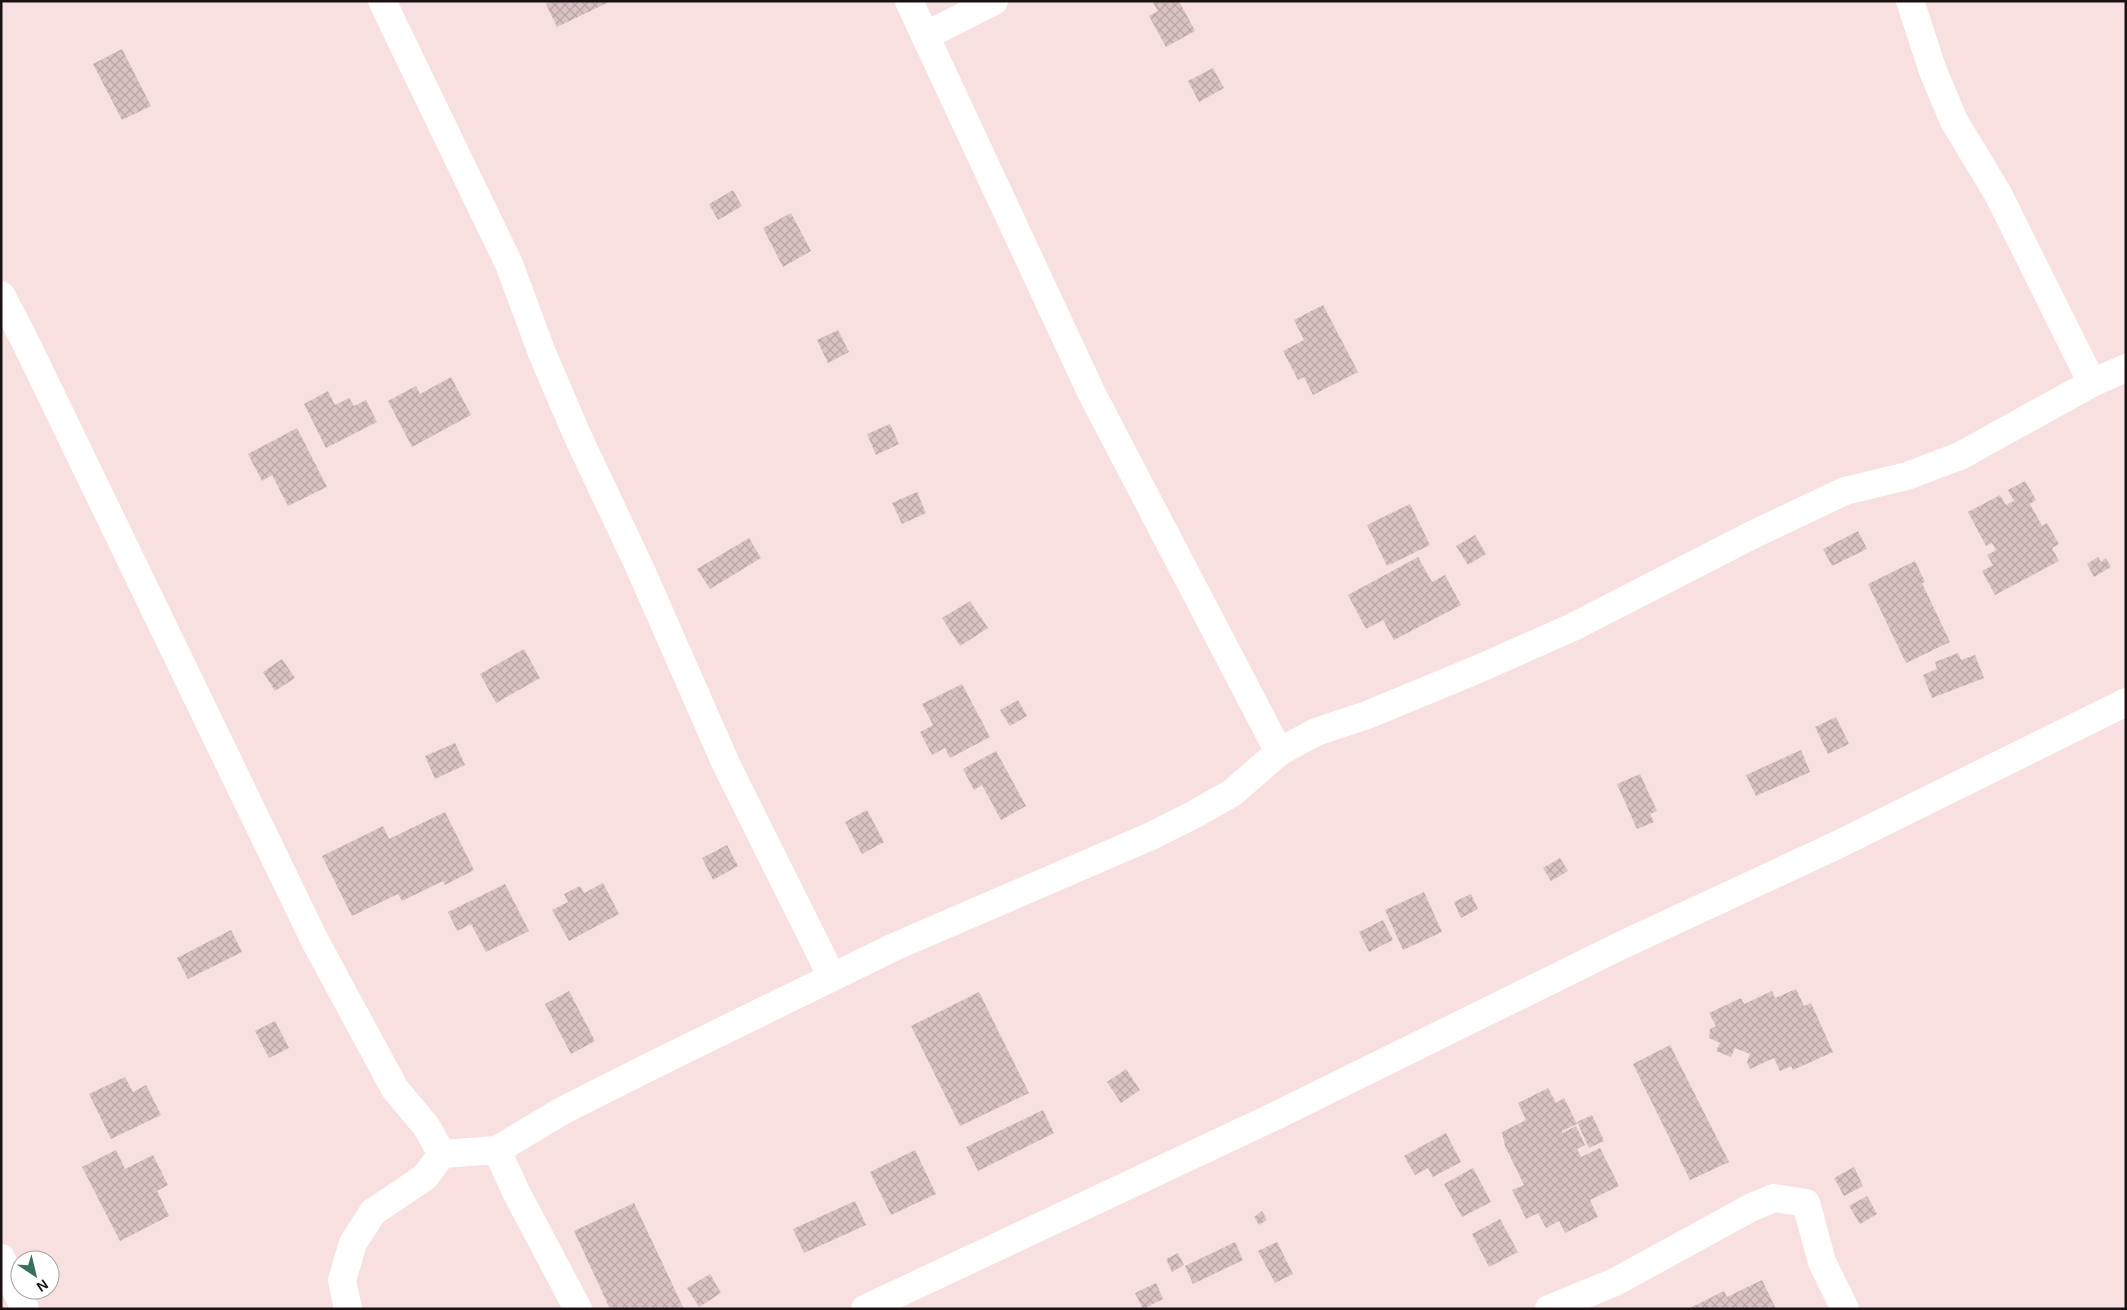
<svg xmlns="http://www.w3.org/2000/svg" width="2127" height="1310" font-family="Arial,sans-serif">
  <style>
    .building { fill: url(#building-cross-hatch) }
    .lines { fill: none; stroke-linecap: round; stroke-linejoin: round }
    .minor { stroke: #fff; stroke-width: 28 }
  </style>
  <defs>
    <pattern id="building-cross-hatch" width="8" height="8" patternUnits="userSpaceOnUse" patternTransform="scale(1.25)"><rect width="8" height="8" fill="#dac1c2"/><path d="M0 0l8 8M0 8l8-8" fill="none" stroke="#baa5a6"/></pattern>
  </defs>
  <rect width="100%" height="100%" fill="#f9e0e0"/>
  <path class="building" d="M551,1H606L607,3L557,27L546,4Z
    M1152,1H1179L1195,31L1166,47L1149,16L1158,11Z
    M122,49L151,106L122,120L93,64Z
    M1213,68L1224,88L1199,102L1188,81Z
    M733,190L742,206L718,220L709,204Z
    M791,213L811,251L783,267L763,228Z
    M1323,305L1358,372L1313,395L1304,377L1298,380L1283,351L1304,340L1294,320Z
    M838,330L849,352L828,363L817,340Z
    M451,377L471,415L412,447L388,401L416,386L420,394Z
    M328,391L335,405L349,398L354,406L366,400L377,422L326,448L304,404Z
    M890,424L899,444L876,455L867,434Z
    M297,428L327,487L288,506L272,475L262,481L248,454Z
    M2025,481L2036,500L2030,504L2042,526L2047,523L2059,544L2052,548L2059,561L1995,595L1982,571L1993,565L1987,555L1996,550L1992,543L1986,546L1968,512L2000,495L2006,505L2014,501L2008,490Z
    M917,492L926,513L902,524L892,503Z
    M1410,504L1430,545L1387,566L1367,525Z
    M1858,531L1867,549L1832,566L1823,549Z
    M1475,535L1486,554L1468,565L1456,546Z
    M749,538L761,558L710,589L697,569Z
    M1418,557L1432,582L1445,575L1461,605L1394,640L1383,620L1366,629L1348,595Z
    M2098,557L2101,562L2106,558L2111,567L2094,577L2087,564Z
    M1915,561L1925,582L1922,583L1950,642L1906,663L1868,584Z
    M970,601L988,628L960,646L942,618Z
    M524,649L540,678L496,703L480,674Z
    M1958,653L1961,660L1975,655L1984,678L1932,698L1923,675L1937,669L1935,662Z
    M282,659L295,678L275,691L263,672Z
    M962,684L990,737L950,758L945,748L932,755L920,732L933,725L922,704Z
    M1018,700L1027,716L1010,726L1000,710Z
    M1836,717L1849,744L1828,754L1815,727Z
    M455,743L465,765L435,779L425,756Z
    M1801,750L1810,772L1756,796L1746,775Z
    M996,751L1026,806L1001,820L982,785L974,790L963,769Z
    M1640,774L1657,811L1650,814L1654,822L1637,829L1617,784Z
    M867,810L884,842L862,854L845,822Z
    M445,812L474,870L445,885L443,881L402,901L398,894L352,916L322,856L383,826L389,839Z
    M727,845L738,866L713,880L702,858Z
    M1560,858L1568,871L1551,881L1543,868Z
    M603,883L619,914L569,941L552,910L568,902L564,894L580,886L584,893Z
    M505,884L529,931L486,952L471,924L457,931L448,912Z
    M1424,892L1442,932L1403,950L1385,910Z
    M1471,894L1478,909L1461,918L1454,902Z
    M1383,920L1393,940L1369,952L1359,932Z
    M231,930L242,952L188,979L177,958Z
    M1796,989L1804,1006L1811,1003L1833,1052L1793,1070L1791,1066L1780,1071L1774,1058L1750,1069L1747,1062L1750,1054L1735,1048L1731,1057L1716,1051L1720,1043L1709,1038L1710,1029L1716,1026L1709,1013L1741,998L1744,1004L1772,991L1775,998Z
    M569,991L595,1041L571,1054L545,1004Z
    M979,992L1029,1093L960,1126L911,1026Z
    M275,1021L289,1048L269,1058L255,1031Z
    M1670,1045L1729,1162L1690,1180L1633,1064Z
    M1126,1069L1140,1090L1121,1103L1107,1082Z
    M125,1077L133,1092L146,1085L161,1115L111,1139L89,1094Z
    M1548,1088L1556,1103L1564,1098L1577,1124L1562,1131V1133L1576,1126L1585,1145L1577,1149L1581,1157L1600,1148L1619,1186L1590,1200L1598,1217L1565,1233L1559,1221L1546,1228L1538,1213L1526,1219L1512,1190L1524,1185L1505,1146L1502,1132L1526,1120L1518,1103Z
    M1043,1110L1054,1133L978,1171L966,1147Z
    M1592,1115L1604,1141L1589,1148L1577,1122Z
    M1446,1133L1461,1162L1433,1177L1428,1168L1415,1175L1404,1156Z
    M116,1150L125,1169L153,1155L168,1185L157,1191L169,1216L120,1241L82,1167Z
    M915,1150L936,1194L891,1215L870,1172Z
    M1854,1167L1863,1186L1844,1196L1834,1178Z
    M1473,1168L1491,1202L1462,1217L1444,1184Z
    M1867,1196L1877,1214L1860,1224L1849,1206Z
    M855,1201L866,1225L804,1253L793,1229Z
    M634,1203L684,1309H610L574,1231Z
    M1262,1211L1267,1220L1259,1225L1254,1217Z
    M1500,1219L1518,1252L1489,1267L1472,1234Z
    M1235,1242L1243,1260L1193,1284L1185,1266Z
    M1277,1242L1293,1274L1275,1283L1258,1251Z
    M1178,1253L1184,1265L1172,1272L1166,1259Z
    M710,1274L721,1293L699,1307L687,1288Z
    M1762,1280L1776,1309H1688L1724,1291L1727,1297Z
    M1156,1283L1163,1299L1143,1309L1135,1293Z"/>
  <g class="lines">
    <path class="minor" d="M382,1L509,264L542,353L578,437L639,566L726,764L832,977
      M909,1L1092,394L1279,752
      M1910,1L1933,71L1954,121L1998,194L2092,383
      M925,36L994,1
      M1,295L24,339L315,941L395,1089L426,1126L442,1154L497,1150
      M1,1258L25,1309
      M348,1309L342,1280L353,1243L373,1212L425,1177L442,1154
      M578,1309L516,1192L497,1150L562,1111L647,1068L894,947L1149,837L1193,815L1232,793L1279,752L1316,732L1367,715L1476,670L1573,627L1752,535L1845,491L1907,476L1960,456L2092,383L2126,368
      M865,1309L1269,1119L1622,945L1833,847L2126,702
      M1549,1309L1615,1282L1752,1207L1774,1198L1806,1203L1822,1262L1845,1309"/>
  </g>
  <rect width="2127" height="1310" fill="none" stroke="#1a1212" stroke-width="5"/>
  <g transform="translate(35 1275) rotate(145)"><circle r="24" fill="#ffffff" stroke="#a3a0a0"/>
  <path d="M0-4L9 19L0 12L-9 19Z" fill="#34725e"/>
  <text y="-8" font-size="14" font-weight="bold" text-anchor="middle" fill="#1a1212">N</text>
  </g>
</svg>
